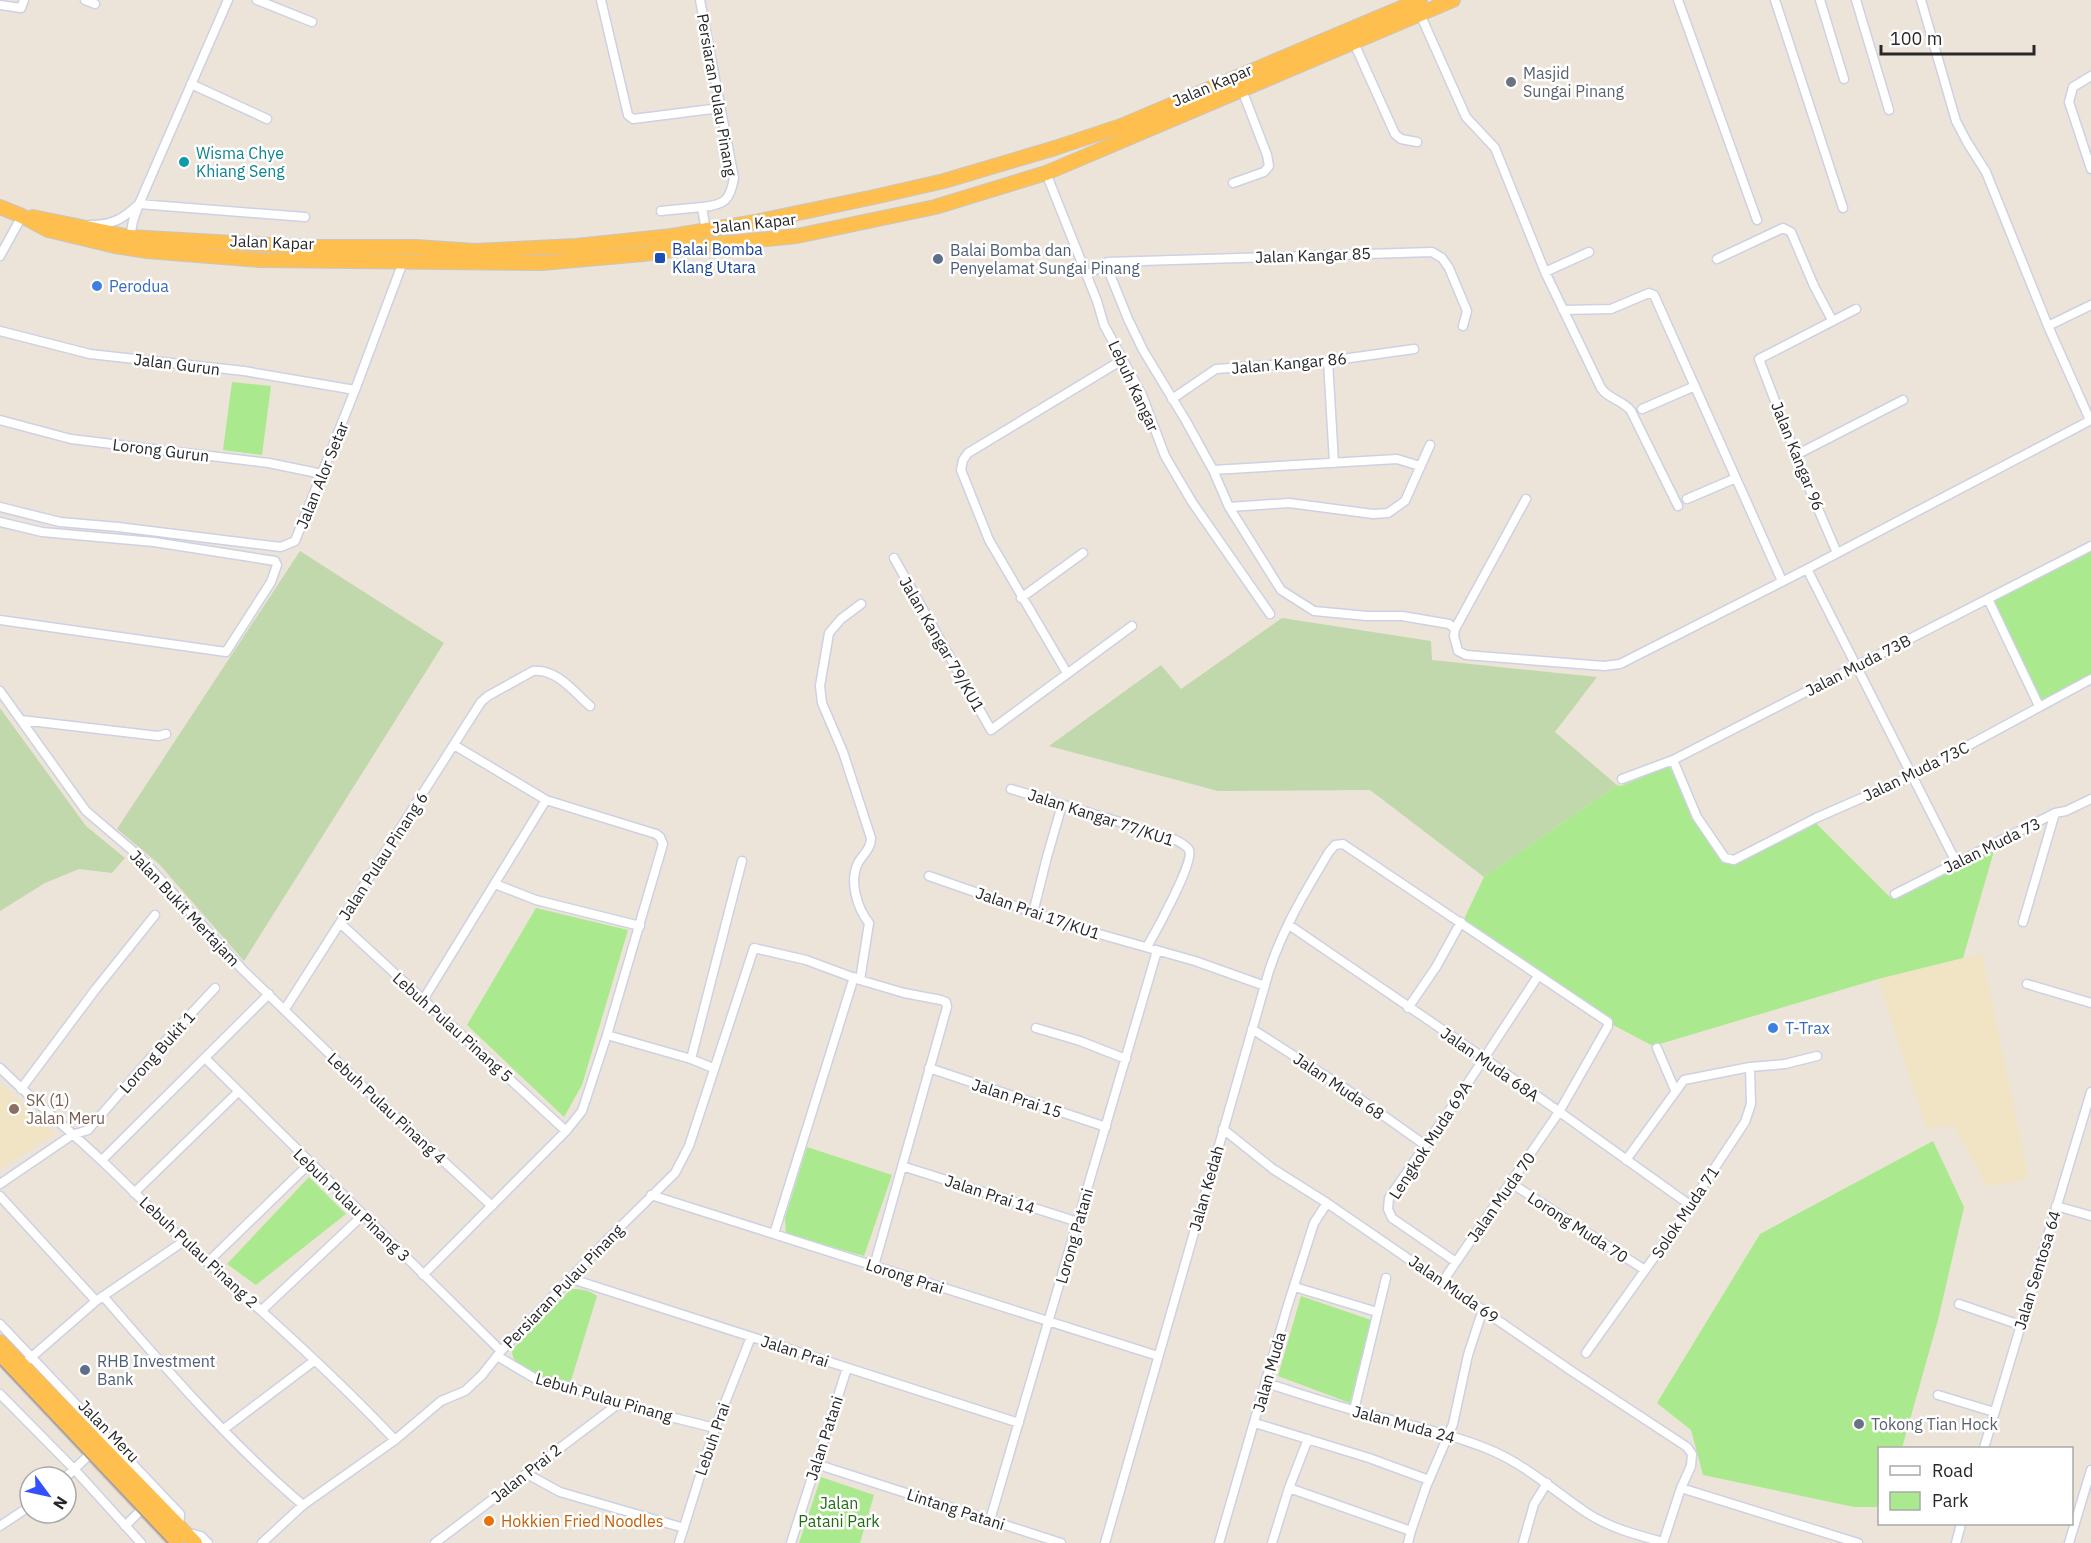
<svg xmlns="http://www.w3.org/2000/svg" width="2091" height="1543" font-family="'IBM Plex Sans',sans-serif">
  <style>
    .education { fill: #f0e4c5 }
    .green { fill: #aae98e }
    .cemetery { fill: #c1d8ad }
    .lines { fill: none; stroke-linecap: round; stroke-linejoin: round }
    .minor-casing { stroke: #cdd1e3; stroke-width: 11 }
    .trunk-casing { stroke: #c7c7c7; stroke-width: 16 }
    .minor { stroke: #fff; stroke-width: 8 }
    .trunk { stroke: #febf4e; stroke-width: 14 }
    .tram { stroke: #9b9db5; stroke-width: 1.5 }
    .worship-dot { fill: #6b7280; stroke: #fff; stroke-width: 2 }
    .culture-dot { fill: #0f9aa8; stroke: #fff; stroke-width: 2 }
    .transit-dot { fill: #1a4fb4; stroke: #fff; stroke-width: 2 }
    .service-dot { fill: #5c6f8a; stroke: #fff; stroke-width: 2 }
    .shop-dot { fill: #3f7fe0; stroke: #fff; stroke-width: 2 }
    .education-dot { fill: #8d6e63; stroke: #fff; stroke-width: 2 }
    .food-dot { fill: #e8710a; stroke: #fff; stroke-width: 2 }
    .labels { text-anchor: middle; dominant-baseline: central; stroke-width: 5; stroke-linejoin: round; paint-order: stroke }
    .worship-label { font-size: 16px; fill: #5b616d; stroke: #fff; text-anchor: start }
    .street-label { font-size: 16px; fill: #282828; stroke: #fff }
    .culture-label { font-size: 16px; fill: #0d838f; stroke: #fff; text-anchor: start }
    .transit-label { font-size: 16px; fill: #164399; stroke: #fff; text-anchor: start }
    .service-label { font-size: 16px; fill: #4e5e75; stroke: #fff; text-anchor: start }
    .shop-label { font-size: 16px; fill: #366cbe; stroke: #fff; text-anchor: start }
    .education-label { font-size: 16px; fill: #785e54; stroke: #fff; text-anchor: start }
    .park-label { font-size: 16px; fill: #216b12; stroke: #fff }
    .food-label { font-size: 16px; fill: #c56008; stroke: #fff; text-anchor: start }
  </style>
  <rect width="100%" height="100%" fill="#ece4d8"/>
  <path class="education" d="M1982,954L2029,1179L1988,1187L1953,1125L1926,1129L1878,979Z
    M0,1083L55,1134L0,1169Z"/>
  <path class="green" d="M232,382L271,386L262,455L223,450Z
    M2091,546V678L2039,706L1988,599Z
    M1669,766L1723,859L1735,860L1816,823L1891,898L1996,844L1963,958L1878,979L1653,1046L1615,1026L1462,923L1484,877L1617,785L1621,786Z
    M536,908L628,930L582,1085L564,1117L467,1025Z
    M1933,1141L1964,1207L1938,1320L1902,1448H1880L1879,1507H1854L1703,1475L1691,1430L1657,1403L1760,1234Z
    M807,1147L892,1175L864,1256L786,1234L785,1218Z
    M309,1177L346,1214L256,1285L227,1264Z
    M571,1289C582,1289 589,1290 597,1296L570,1384C554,1380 510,1371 512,1350Z
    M1301,1296L1371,1320L1350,1403L1278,1376Z
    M821,1477L874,1495L860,1543H799Z"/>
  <path class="cemetery" d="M300,551L444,643L244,961L159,864L117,829Z
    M1282,618L1431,641L1432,660L1597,677L1555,732L1617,785L1484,877L1370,790L1218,791L1049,746L1161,665L1181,689Z
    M0,708L86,826L125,858L112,873L79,869L45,883L0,911Z"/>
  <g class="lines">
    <defs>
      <path id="minor" d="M85,0L95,4
        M228,0L139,204L305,217
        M257,0L312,22
        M601,0L628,115L633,119L720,108
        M700,0L734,178C730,200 725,205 702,207
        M1678,0L1757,220
        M1775,0L1843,208
        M1820,0L1844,79
        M1856,0L1889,110
        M1921,0L1956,121L1967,142L1986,172L2048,326L2090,420
        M0,5L21,8L24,0
        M1420,14L1466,117L1495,148L1545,272L1601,388C1608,399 1623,400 1631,411L1678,506
        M1354,43L1395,134L1401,139L1417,142
        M2091,76L2073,87L2069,102L2091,169
        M191,84L267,119
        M1046,173L1097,301L1104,325L1142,395L1165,456L1192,502L1270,614
        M1233,183L1264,172L1269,166L1267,155L1242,90
        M661,211L702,207L706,231
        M90,225C113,225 123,219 139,204L133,221L130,237
        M0,256L22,216
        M1717,259L1783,228L1791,232L1814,286L1832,320
        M1108,262L1109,272L1128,319L1143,350L1186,421L1213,470L1229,507L1281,590L1314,611L1367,616H1402L1449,624L1455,629L1454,636L1458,651L1466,655L1604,666L1620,664L1807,569L2091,420
        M1108,262L1432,252L1442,258L1449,268L1467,311L1463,326
        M1545,272L1589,252
        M1087,275L1108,262
        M1563,310L1611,309L1649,293L1654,295L1782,581
        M2048,326L2091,305
        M0,331L90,354L244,371L355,390
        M1328,361L1334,463
        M1172,399L1216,369L1328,361L1414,349
        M1642,409L1695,386
        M0,420L71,439L269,463L322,474
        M1796,455L1903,400
        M1213,470L1397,459L1420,466
        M1687,499L1736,478
        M0,507L60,522L118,527L281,547L295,541L355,390L403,262
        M1229,507L1289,503L1373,514L1388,513L1405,501L1430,445
        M0,522L42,532L154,542L275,561L277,565L271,582L226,652L0,620
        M1837,553L1801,469L1759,359L1856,309
        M894,558L991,730L1132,626
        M1807,569L1956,862
        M1021,598L1083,553
        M1988,599L2039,706
        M1455,629L1526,499
        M1067,673L989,540L961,470L963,460L968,453L1122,360
        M0,691L86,811L140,857L243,970L375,1098L492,1206
        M21,720L158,736L166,734
        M1673,760L1697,817L1725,858L1734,860L1816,818L1912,776L2091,679
        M1622,779L1673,760L2091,546
        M1011,789L1169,837C1175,840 1185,843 1189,850C1195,861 1155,933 1147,947
        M929,876L1078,928L1195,961L1265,986
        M495,884L536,900L640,926
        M1895,894L2055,813L2066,811L2091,799
        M1033,913L1047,857L1062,805
        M2023,922L2055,813
        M340,923L566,1131
        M1289,925L1484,1058L1690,1205
        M860,980L869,923C857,908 849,881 858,863C863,854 871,849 871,838L843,752L822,703L820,686L829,633L841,619L861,604
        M2027,984L2091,1003
        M423,1000L546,800
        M1408,1008L1436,967L1461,922
        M285,1009L481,702L488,696L533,671C556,668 574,692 590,706
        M1036,1028L1080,1041L1126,1059
        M1252,1029L1346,1089L1425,1145
        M607,1035L691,1059L713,1068
        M1657,1048L1675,1090
        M205,1058L501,1351
        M691,1059L742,861
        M0,1068C33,1100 68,1129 101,1160C130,1187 157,1216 186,1243C257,1307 329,1370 395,1440
        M929,1068L1106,1127
        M21,1089L95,990L155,915
        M1223,1129L1273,1169L1327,1203L1573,1372L1687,1447L1692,1454L1691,1466L1681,1488L1663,1543
        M102,1160L269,994
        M1626,1160L1684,1080L1750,1067L1785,1064L1817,1056
        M902,1166L1078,1222
        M1511,1183L1645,1270
        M0,1184L72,1135L88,1130L160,1047L215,988
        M134,1193L238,1092
        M651,1195L1158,1356
        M0,1196L96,1301
        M2056,1206L2091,1216
        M774,1234L854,977
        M208,1262L310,1163
        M1456,1262L1392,1218L1388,1209L1389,1198L1458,1098L1538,976
        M423,1275L566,1131L582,1111L607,1035L663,844L660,837L656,834L546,800L454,745
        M572,1279L1019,1423
        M1295,1287L1377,1312
        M103,1296C166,1369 230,1443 303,1505
        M1959,1304L2020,1325
        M262,1310L363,1215
        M0,1324L180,1514L179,1527
        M1586,1353L1675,1228L1745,1122L1751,1104L1750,1067
        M497,1356L541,1382L567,1386L618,1404L715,1428
        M27,1361L96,1301L184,1241
        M1266,1383C1295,1392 1324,1402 1353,1410C1399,1423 1443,1431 1488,1449C1525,1464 1554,1491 1587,1513C1610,1528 1637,1535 1663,1542
        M0,1394L75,1470L141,1543
        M1938,1395L1994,1412
        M1354,1410L1386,1278
        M1255,1423L1369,1458L1429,1480
        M224,1429L314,1361
        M1984,1448L2091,1092
        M816,1464L1061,1543
        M527,1474L560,1492L684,1528
        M66,1477L91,1453
        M1289,1488L1411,1531L1408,1543
        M1681,1488L1858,1543
        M990,1520L1157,951
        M0,1526L30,1506
        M125,1526L143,1508
        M1411,1531L1426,1487L1453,1424L1468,1355L1483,1309
        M186,1532L201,1536L208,1543
        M262,1543L303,1505L395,1440L441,1401L465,1391L482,1375L501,1351L607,1240L675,1173L689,1146L754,948L806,960L860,980L904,993L941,1000L946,1002L947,1007L874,1266
        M435,1543L618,1404
        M679,1543L715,1428L751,1337
        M791,1543L847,1368
        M1105,1543L1269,971C1283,928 1306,890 1329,852L1335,845L1343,844L1608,1022V1026L1559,1112L1443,1281
        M1219,1543L1287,1308L1314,1223L1327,1203
        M1272,1543L1289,1488L1308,1439
        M1523,1543L1534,1504L1547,1483
        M1956,1543L1961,1524
        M2069,1543L2091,1470"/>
      <path id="trunk" d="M0,207L22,216L48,230L115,246L147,251L259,260L542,263L643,254L707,245L797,236L935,207L1046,173L1453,0
        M33,217L130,237L306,247H416L475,251L576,246L672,236L755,222L874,197L944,181L1055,148L1121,126L1420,0
        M0,1342L195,1543
        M0,1356L176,1543"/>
    </defs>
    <use href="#minor" class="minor-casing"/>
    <use href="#trunk" class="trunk-casing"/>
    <use href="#minor" class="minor"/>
    <use href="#trunk" class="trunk"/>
    <path class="tram" d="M0,1365L168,1543"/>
  </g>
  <g class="worship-dot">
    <circle cx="1511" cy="82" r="6"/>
    <circle cx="1859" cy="1424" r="6"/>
  </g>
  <circle class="culture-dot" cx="184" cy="162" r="6"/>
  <rect class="transit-dot" x="654" y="252" width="12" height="12" rx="3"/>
  <g class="service-dot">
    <circle cx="938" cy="259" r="6"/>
    <circle cx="85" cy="1370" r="6"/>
  </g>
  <g class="shop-dot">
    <circle cx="97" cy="286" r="6"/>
    <circle cx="1773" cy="1028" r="6"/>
  </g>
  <circle class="education-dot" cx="14" cy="1109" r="6"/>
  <circle class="food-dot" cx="489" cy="1521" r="6"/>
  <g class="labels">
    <g class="worship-label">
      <text x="1523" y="73">Masjid<tspan x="1523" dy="18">Sungai Pinang</tspan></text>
      <text x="1871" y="1424">Tokong Tian Hock</text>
    </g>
    <g class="street-label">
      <text transform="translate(1212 85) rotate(-23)">Jalan Kapar</text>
      <text transform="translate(717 95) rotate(80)">Persiaran Pulau Pinang</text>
      <text transform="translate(754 223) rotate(-6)">Jalan Kapar</text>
      <text transform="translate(272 242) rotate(2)">Jalan Kapar</text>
      <text transform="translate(1313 255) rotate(-2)">Jalan Kangar 85</text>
      <text transform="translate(1289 363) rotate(-5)">Jalan Kangar 86</text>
      <text transform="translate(177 364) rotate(7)">Jalan Gurun</text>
      <text transform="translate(1134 386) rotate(65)">Lebuh Kangar</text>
      <text transform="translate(161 450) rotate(7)">Lorong Gurun</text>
      <text transform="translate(1798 456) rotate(68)">Jalan Kangar 96</text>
      <text transform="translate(322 475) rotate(-68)">Jalan Alor Setar</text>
      <text transform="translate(942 644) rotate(60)">Jalan Kangar 79/KU1</text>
      <text transform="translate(1858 665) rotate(-27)">Jalan Muda 73B</text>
      <text transform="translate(1916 771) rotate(-26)">Jalan Muda 73C</text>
      <text transform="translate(1101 817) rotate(18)">Jalan Kangar 77/KU1</text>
      <text transform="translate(1992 845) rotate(-26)">Jalan Muda 73</text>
      <text transform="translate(383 856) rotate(-57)">Jalan Pulau Pinang 6</text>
      <text transform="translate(185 908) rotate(47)">Jalan Bukit Mertajam</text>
      <text transform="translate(1038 913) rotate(19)">Jalan Prai 17/KU1</text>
      <text transform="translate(453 1027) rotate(42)">Lebuh Pulau Pinang 5</text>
      <text transform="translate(157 1052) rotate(-48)">Lorong Bukit 1</text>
      <text transform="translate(1490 1064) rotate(35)">Jalan Muda 68A</text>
      <text transform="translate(1339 1086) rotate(34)">Jalan Muda 68</text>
      <text transform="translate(1017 1098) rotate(18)">Jalan Prai 15</text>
      <text transform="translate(387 1108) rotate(43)">Lebuh Pulau Pinang 4</text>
      <text transform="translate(1430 1140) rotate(-57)">Lengkok Muda 69A</text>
      <text transform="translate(1206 1188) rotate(-74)">Jalan Kedah</text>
      <text transform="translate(990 1194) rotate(18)">Jalan Prai 14</text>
      <text transform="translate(1501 1197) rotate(-55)">Jalan Muda 70</text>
      <text transform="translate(352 1205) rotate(44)">Lebuh Pulau Pinang 3</text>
      <text transform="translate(1685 1212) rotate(-56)">Solok Muda 71</text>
      <text transform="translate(1578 1227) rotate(33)">Lorong Muda 70</text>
      <text transform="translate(1074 1236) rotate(-74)">Lorong Patani</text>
      <text transform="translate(199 1252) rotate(43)">Lebuh Pulau Pinang 2</text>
      <text transform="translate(2037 1270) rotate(-73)">Jalan Sentosa 64</text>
      <text transform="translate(905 1276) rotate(18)">Lorong Prai</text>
      <text transform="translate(563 1286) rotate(-46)">Persiaran Pulau Pinang</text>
      <text transform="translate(1454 1289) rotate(35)">Jalan Muda 69</text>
      <text transform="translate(795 1351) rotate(18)">Jalan Prai</text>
      <text transform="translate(1269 1372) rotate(-74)">Jalan Muda</text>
      <text transform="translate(604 1397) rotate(16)">Lebuh Pulau Pinang</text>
      <text transform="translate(1404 1424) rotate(15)">Jalan Muda 24</text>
      <text transform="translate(109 1431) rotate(46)">Jalan Meru</text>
      <text transform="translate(824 1438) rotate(-72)">Jalan Patani</text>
      <text transform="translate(712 1439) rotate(-71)">Lebuh Prai</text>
      <text transform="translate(526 1473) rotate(-38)">Jalan Prai 2</text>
      <text transform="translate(956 1509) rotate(18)">Lintang Patani</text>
    </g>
    <g class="culture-label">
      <text x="196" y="153">Wisma Chye<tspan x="196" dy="18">Khiang Seng</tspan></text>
    </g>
    <g class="transit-label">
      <text x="672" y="249">Balai Bomba<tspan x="672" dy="18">Klang Utara</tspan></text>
    </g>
    <g class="service-label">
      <text x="950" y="250">Balai Bomba dan<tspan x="950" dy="18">Penyelamat Sungai Pinang</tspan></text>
      <text x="97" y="1361">RHB Investment<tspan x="97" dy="18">Bank</tspan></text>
    </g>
    <g class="shop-label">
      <text x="109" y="286">Perodua</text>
      <text x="1785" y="1028">T-Trax</text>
    </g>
    <g class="education-label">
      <text x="26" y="1100">SK (1)<tspan x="26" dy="18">Jalan Meru</tspan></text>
    </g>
    <g class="park-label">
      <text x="839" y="1503">Jalan<tspan x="839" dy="18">Patani Park</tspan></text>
    </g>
    <g class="food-label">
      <text x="501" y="1521">Hokkien Fried Noodles</text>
    </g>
  </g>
  <rect x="1878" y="1447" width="195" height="78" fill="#ffffff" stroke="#a9a9a9" stroke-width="1.5"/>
  <rect x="1890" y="1466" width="30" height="9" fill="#ffffff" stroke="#a9a9a9" stroke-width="1.5"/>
  <text x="1932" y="1477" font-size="18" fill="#282828">Road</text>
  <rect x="1890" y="1492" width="30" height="18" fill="#aae98e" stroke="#a9a9a9" stroke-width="1.5"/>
  <text x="1932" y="1507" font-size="18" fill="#282828">Park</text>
  <g transform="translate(48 1495) rotate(123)"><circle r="28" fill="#ffffff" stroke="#a9a9a9" stroke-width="1.5"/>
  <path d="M0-4.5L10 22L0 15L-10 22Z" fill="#3351ff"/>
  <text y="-9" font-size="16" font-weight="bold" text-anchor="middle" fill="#282828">N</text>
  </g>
  <path d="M1881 45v9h153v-9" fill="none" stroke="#282828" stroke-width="3"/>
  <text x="1890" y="45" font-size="18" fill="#282828" stroke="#ffffff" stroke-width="4.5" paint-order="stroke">100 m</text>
</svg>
